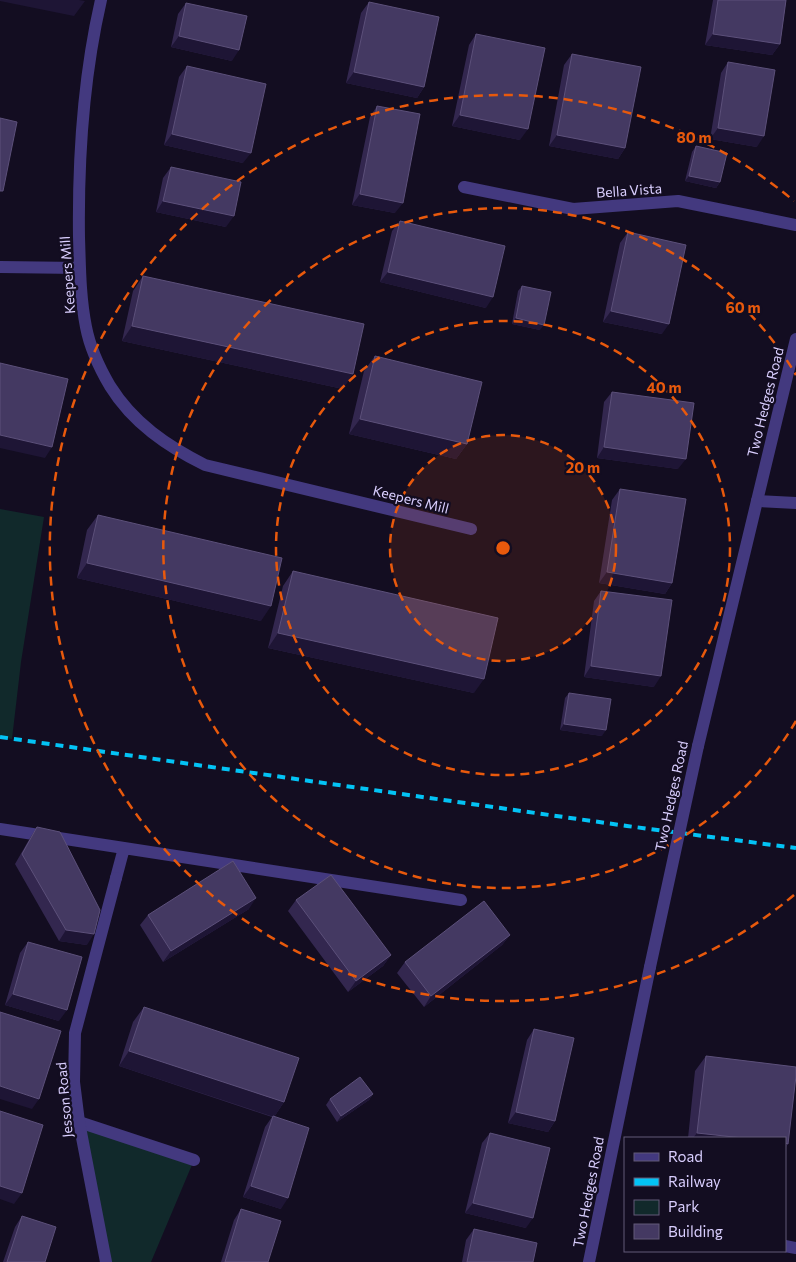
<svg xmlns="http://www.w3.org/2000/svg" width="796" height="1262" font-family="Commissioner,sans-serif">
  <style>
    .green { fill: #11292b }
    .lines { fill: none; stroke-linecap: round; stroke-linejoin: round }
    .service { stroke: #43397f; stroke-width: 12 }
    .minor { stroke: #43397f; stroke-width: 12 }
    .tertiary { stroke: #43397f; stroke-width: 12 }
    .rail { stroke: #03c3f5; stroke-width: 4; stroke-dasharray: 8 6; stroke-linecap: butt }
    .tertiary-bridge { stroke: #43397f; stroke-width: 12 }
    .wall { fill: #33274f }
    .shaded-wall { fill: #1e1535 }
    .building { fill: #443962; stroke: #5c507a }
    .ring { fill: none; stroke: #e8590c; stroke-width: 2.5; stroke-dasharray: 9 6 }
    .labels { text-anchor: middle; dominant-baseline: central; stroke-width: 4.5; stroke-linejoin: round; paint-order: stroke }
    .street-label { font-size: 14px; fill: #d9cefe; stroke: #130d21 }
    .centre { fill: #e8590c; stroke: #130d21; stroke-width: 2.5 }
    .ring-label { font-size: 15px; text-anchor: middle; font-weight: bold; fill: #e8590c; stroke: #130d21; stroke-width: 4.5; stroke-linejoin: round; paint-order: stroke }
  </style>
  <rect width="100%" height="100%" fill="#130d21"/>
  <path class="green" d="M0,509L44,517L21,662L12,739L0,737Z
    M79,1122L194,1160L151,1262H106Z"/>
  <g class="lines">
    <path class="service" d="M757,501L796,503
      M0,829L124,848
      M116,878L124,848L461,900
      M79,1122L194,1160"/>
    <path class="minor" d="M101,0C84,74 78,161 79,237C80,267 80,297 86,327C90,348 100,369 110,386C133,423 167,446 205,465L471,529
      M464,187L573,209L678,201L796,225
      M0,267L80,268
      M785,1246L796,1248
      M106,1262L79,1122L74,1082L75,1033L116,878"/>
    <path class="tertiary" d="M698,746L796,339
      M589,1262L650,967"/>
    <path class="rail" d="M0,737L627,826L796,848"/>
    <path class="tertiary-bridge" d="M650,967L698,746"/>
  </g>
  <path class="wall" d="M713,0H786L780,44L772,55L705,45Z
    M369,2L424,87L417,98L346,83L361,13Z
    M186,3L232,61L171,47L178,14Z
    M476,34L520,140L452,126L469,45Z
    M572,54L625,148L618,159L549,146L564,65Z
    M728,62L757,147L710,139L721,73Z
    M187,66L243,163L164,145L179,77Z
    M377,106L395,213L352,205L370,117Z
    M696,146L720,182L716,188L685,181L692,152Z
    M171,167L226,227L156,212L163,178Z
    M400,221L486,308L380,282L392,231Z
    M628,232L662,334L603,322L620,243Z
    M143,276L343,389L122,341L133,291Z
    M522,286L540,330L512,324L518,291Z
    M375,356L467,444L456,459L349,434L364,371Z
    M612,392L678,469L597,458L604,402Z
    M620,489L672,583L665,594L599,583L612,500Z
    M98,515L261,621L77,578L87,530Z
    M293,571L474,693L268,648L283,586Z
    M601,591L654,687L584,677L594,601Z
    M569,693L602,736L560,730L565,698Z
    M37,827L87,945L59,941L15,864L30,838Z
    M296,900L391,955L383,966L348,992L288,911Z
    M249,909L163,962L140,925L148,915Z
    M510,935L502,945L424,1007L397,973L405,962Z
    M28,942L59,1021L5,1005L20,953Z
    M144,1007L284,1102L274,1117L281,1209L243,1197L265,1127L272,1117L119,1066L133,1022Z
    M534,1029L555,1121L548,1132L508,1123L527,1040Z
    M706,1056L785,1138H688L695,1071Z
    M373,1094L369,1100L337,1122L326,1105L330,1099Z
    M490,1133L526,1228L465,1213L482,1143Z
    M241,1209L268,1262H221L234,1220Z
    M22,1216L45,1262H3L15,1227Z
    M474,1229L533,1262H462L466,1240Z"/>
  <path class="shaded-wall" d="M0,0H79L85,1L74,16L0,1Z
    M713,34L780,44L772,55L705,45Z
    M179,36L239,50L232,61L171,47Z
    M354,72L424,87L417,98L346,83Z
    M460,115L528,129L520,140L452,126Z
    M718,128L764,136L757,147L710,139Z
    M172,134L251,153L243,163L164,145Z
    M557,135L625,148L618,159L549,146Z
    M689,176L720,182L716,188L685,181Z
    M360,194L403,203L395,213L352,205Z
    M163,201L234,216L226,227L156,212Z
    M388,272L493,297L486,308L380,282Z
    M611,311L669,324L662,334L603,322Z
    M516,318L544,325L540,330L512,324Z
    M132,326L353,374L343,389L122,341Z
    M360,419L467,444L456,459L349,434Z
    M0,435L52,447L45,458L0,448Z
    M604,447L686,459L678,469L597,458Z
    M87,563L271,606L261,621L77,578Z
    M607,572L672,583L665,594L599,583Z
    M278,633L484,679L474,693L268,648Z
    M591,666L661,676L654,687L584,677Z
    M564,724L606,730L602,736L560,730Z
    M256,898L249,909L163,962L171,951Z
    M66,930L94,934L87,945L59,941Z
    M510,935L502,945L424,1007L431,996Z
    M391,955L383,966L348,992L356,981Z
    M13,994L67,1010L59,1021L5,1005Z
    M129,1051L284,1102L274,1117L119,1066Z
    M0,1086L39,1099L32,1109L0,1099Z
    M373,1094L369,1100L337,1122L341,1116Z
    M516,1112L555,1121L548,1132L508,1123Z
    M697,1133L743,1138H693Z
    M785,1143L788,1144L785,1149Z
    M0,1186L22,1193L14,1204L0,1199Z
    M251,1186L288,1198L281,1209L243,1197Z
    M473,1203L533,1218L526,1228L465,1213Z"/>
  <path class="building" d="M718,0H786L780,44L713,34Z
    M369,2L439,17L424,87L354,72Z
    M186,3L247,16L239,50L179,36Z
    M476,34L545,48L528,129L460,115Z
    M572,54L641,67L625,148L557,135Z
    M728,62L775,70L764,136L718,128Z
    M187,66L266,84L251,153L172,134Z
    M377,106L420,114L403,203L360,194Z
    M0,118L17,122L3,191H0Z
    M696,146L727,153L720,182L689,176Z
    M171,167L241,182L234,216L163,201Z
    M400,221L505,246L493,297L388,272Z
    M628,232L686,245L669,324L611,311Z
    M143,276L364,324L353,374L132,326Z
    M522,286L551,292L544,325L516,318Z
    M375,356L482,382L467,444L360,419Z
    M0,363L68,379L52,447L0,435Z
    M612,392L694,403L686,459L604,447Z
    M620,489L686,499L672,583L607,572Z
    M98,515L282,558L271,606L87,563Z
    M293,571L498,618L484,679L278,633Z
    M601,591L672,600L661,676L591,666Z
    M569,693L611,699L606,730L564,724Z
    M37,827L60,832L100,910L94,934L66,930L22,854Z
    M233,861L256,898L171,951L148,915Z
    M331,875L391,955L356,981L296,900Z
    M484,901L510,935L431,996L405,962Z
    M28,942L82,957L67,1010L13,994Z
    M144,1007L299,1058L284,1102L129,1051Z
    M0,1012L61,1031L39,1099L0,1086Z
    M534,1029L574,1038L555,1121L516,1112Z
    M706,1056L796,1067V1076L788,1144L785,1143V1138H743L697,1133Z
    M360,1077L373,1094L341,1116L330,1099Z
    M0,1111L43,1125L22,1193L0,1186Z
    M273,1116L309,1128L288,1198L251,1186Z
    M490,1133L550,1148L533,1218L473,1203Z
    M241,1209L281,1221L268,1262H225Z
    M22,1216L56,1227L45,1262H7Z
    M474,1229L537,1243L533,1262H467Z"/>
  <circle cx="503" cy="548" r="113" fill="#e8590c" fill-opacity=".12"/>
  <g class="ring">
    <circle cx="503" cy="548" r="113"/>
    <circle cx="503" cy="548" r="227"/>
    <path d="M796 721A340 340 0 1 1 796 375"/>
    <path d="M794 895A453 453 0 1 1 794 201"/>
  </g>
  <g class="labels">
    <g class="street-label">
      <text transform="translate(629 190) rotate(-4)">Bella Vista</text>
      <text transform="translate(67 275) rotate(-94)">Keepers Mill</text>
      <text transform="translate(765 402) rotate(-76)">Two Hedges Road</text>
      <text transform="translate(411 499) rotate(14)">Keepers Mill</text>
      <text transform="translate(671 796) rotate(-78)">Two Hedges Road</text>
      <text transform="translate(64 1100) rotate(-95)">Jesson Road</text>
      <text transform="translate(588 1192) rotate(-79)">Two Hedges Road</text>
    </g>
  </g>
  <circle cx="503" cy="548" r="8" class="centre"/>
  <g class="ring-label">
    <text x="694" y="143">80 m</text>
    <text x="743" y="313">60 m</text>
    <text x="664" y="393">40 m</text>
    <text x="583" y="473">20 m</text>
  </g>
  <rect x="624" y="1137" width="162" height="115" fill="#130d21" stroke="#625a79"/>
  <rect x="634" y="1153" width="25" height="8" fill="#43397f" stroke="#625a79"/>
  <text x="668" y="1162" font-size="15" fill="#d9cefe">Road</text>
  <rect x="634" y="1178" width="25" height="8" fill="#03c3f5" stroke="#625a79"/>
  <text x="668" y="1187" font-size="15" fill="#d9cefe">Railway</text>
  <rect x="634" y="1200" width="25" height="15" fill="#11292b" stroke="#625a79"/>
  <text x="668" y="1212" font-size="15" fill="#d9cefe">Park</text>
  <rect x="634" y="1224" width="25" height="15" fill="#443962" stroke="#625a79"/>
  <text x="668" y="1237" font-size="15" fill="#d9cefe">Building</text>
</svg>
